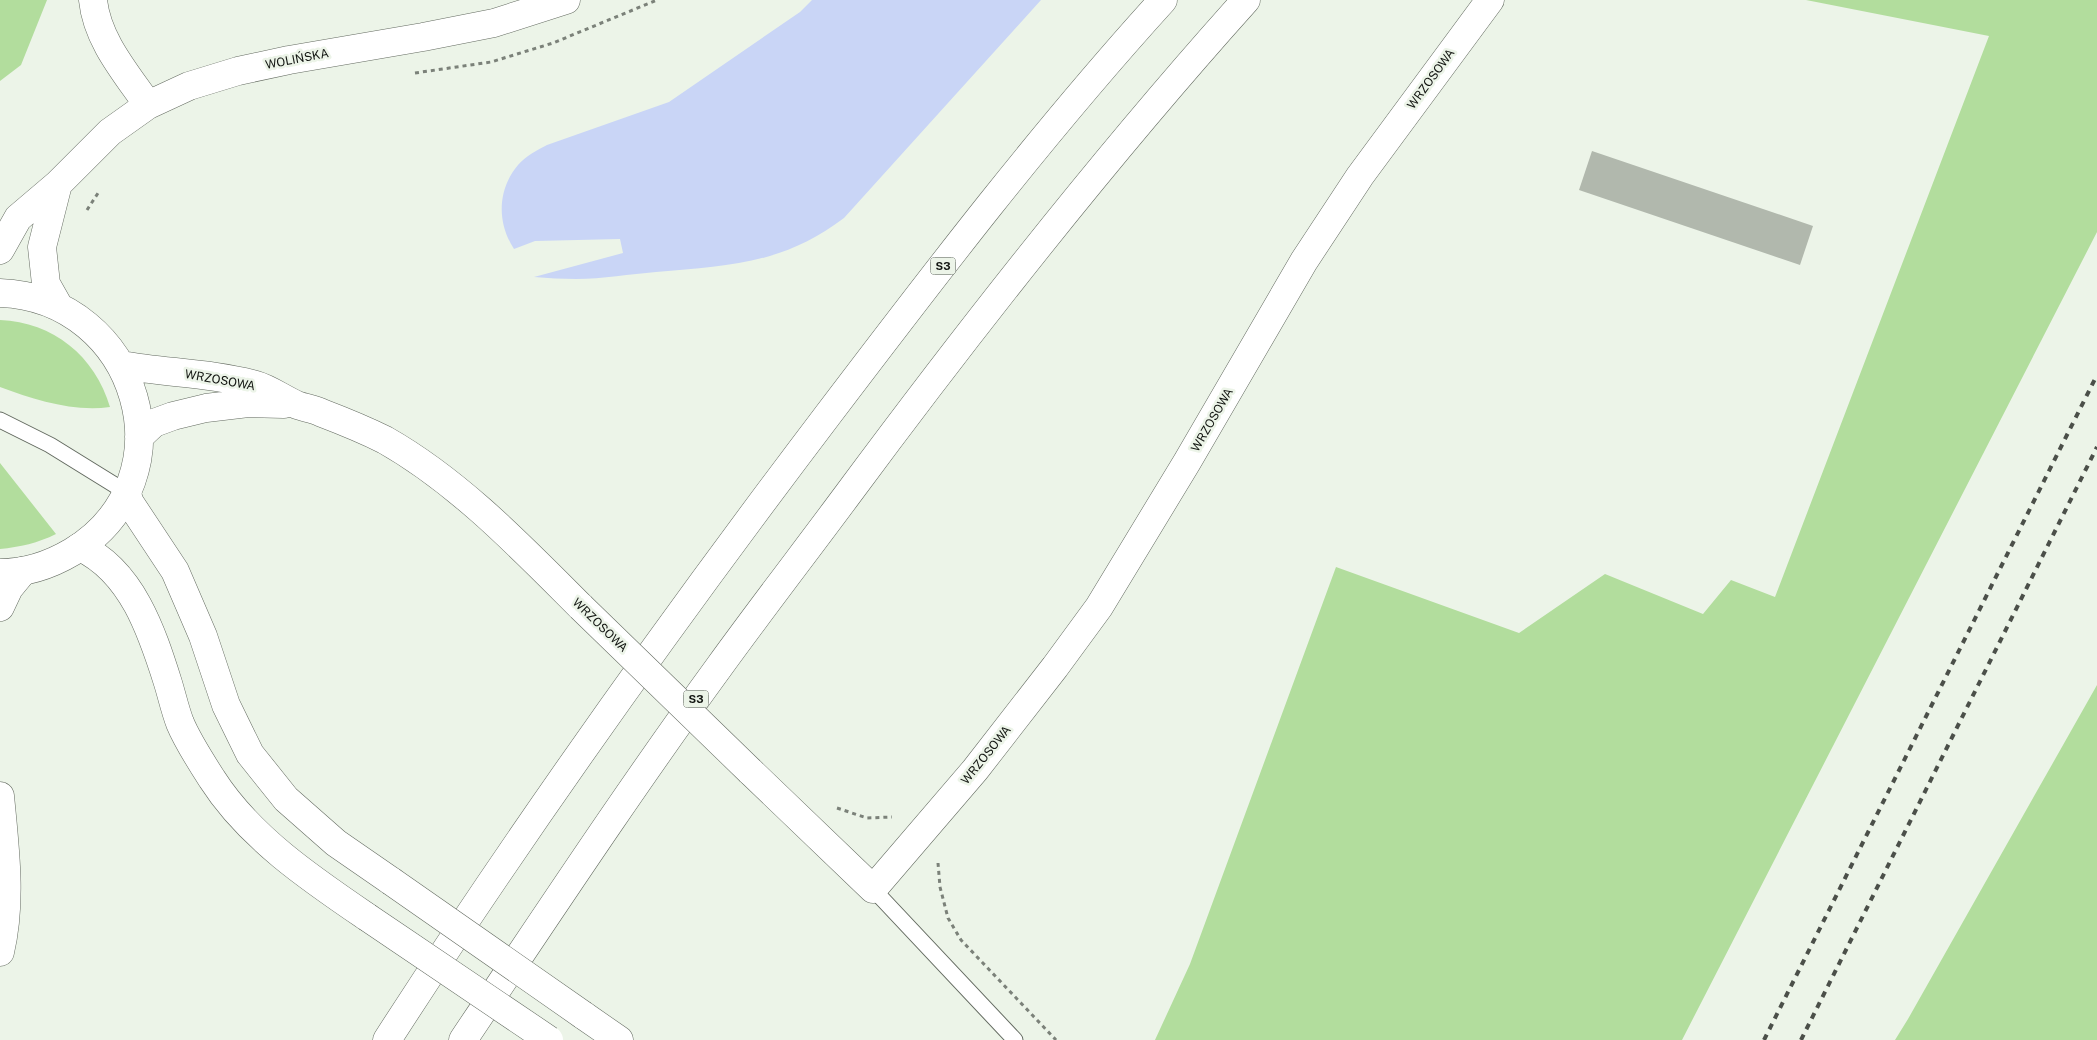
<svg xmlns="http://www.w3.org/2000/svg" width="2097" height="1040" font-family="'Public Sans',sans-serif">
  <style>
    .green { fill: #b2dd9d }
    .water { fill: #c9d5f6 }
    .building { fill: #b1b8ad }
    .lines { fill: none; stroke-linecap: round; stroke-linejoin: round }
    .service-casing { stroke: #646b61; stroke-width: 17 }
    .minor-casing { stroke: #646b61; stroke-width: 29 }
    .motorway-casing { stroke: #646b61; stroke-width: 29 }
    .path { stroke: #7b8179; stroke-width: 3; stroke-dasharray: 4 4; stroke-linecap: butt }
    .service { stroke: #fff; stroke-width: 15 }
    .minor { stroke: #fff; stroke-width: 28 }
    .motorway { stroke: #fff; stroke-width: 28 }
    .rail { stroke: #4b4f49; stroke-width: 4; stroke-dasharray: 6 6; stroke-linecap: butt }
    .minor-bridge-casing { stroke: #646b61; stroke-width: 29; stroke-linecap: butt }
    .motorway-bridge-casing { stroke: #646b61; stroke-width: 29; stroke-linecap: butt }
    .minor-bridge { stroke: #fff; stroke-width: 28 }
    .motorway-bridge { stroke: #fff; stroke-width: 28 }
    .labels { text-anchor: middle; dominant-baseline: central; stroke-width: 5; stroke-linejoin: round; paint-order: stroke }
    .shield { fill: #ecf4e8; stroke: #535852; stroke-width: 1 }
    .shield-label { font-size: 11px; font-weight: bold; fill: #121511 }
    .street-label { font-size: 12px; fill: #121511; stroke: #ecf4e8 }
  </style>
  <rect width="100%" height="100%" fill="#ecf4e8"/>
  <path class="green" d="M0,0H47L21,65L0,81Z
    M1806,0H2097V232L1682,1040H1155L1190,964L1336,567L1519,633L1605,574L1703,614L1731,580L1775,597L1989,36Z
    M0,320C53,322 95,356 110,407C73,412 35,400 0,387Z
    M0,463L56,534C38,543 20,547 0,549Z
    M2097,685V1040H1895L1908,1019Z"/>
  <path class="water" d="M812,0H1041L844,218C783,264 729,266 656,272C630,274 603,279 576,279C562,279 548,278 534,277L623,253L620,239L535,241L514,249C497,223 497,190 518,165C526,156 537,150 547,145L669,102L800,12Z"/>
  <path class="building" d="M1592,151L1813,226L1800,265L1579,190Z"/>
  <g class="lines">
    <defs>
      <path id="service" d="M0,420L50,445L126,492
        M873,889L1015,1040"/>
      <path id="minor" d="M93,0C97,40 126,73 148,105
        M58,184L42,247L46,284L59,307
        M0,250L18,218L58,184L110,132L148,105L189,86L238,71L289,60L423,37L494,23L566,0
        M0,293C139,298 193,479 72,552C50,565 26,573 0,573
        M121,365C166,373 211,373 256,385C270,389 283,399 297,405C305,408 314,409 322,413C343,421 365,430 385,440C459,482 521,547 581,607
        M139,437L154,423L173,416L206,408L248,403L284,404
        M750,771L873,889L975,770L1055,667L1099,607L1187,462L1304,261L1360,176L1490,0"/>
      <path id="motorway" d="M126,492L130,503L175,571L203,636L226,705L250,754L286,799L336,843L391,881
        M80,547C132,571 152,632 168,683C172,696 175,710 180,723C188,742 201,762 212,779C249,837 311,879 367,917
        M0,607L9,588L23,571
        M0,796C5,848 12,901 0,952
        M583,1015L619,1040
        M387,1040C525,826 673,619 827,416C934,275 1043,132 1163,0
        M463,1040C547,915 630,789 719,667C761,609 805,552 848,494C974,324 1104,158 1246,0"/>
    </defs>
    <use href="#service" class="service-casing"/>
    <use href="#minor" class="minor-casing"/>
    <use href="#motorway" class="motorway-casing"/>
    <path class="path" d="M415,73L491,62L553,43L657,0
      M87,210L100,190
      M837,808L867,818L892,817
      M938,863L940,887L948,918L961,940L1056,1040"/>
    <use href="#service" class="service"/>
    <use href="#minor" class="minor"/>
    <use href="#motorway" class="motorway"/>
    <path class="rail" d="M1764,1040L2097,375
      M1801,1040L2097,447"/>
    <defs>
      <path id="minor-bridge" d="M581,607L750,771"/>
      <path id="motorway-bridge" d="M391,881L583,1015
        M367,917L549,1040"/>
    </defs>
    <use href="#minor-bridge" class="minor-bridge-casing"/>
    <use href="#motorway-bridge" class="motorway-bridge-casing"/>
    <use href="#minor-bridge" class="minor-bridge"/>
    <use href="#motorway-bridge" class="motorway-bridge"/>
  </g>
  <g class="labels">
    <g class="shield">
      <rect x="930.5" y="257.5" width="25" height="17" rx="4"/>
      <rect x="683.5" y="690.5" width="25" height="17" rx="4"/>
    </g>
    <g class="shield-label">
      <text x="943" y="266">S3</text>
      <text x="696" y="699">S3</text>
    </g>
    <g class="street-label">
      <text transform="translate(297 59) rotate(-11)">WOLIŃSKA</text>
      <text transform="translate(1431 79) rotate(-54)">WRZOSOWA</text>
      <text transform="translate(220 380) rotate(10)">WRZOSOWA</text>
      <text transform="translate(1212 420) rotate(-60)">WRZOSOWA</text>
      <text transform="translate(600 625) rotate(44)">WRZOSOWA</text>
      <text transform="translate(986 755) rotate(-51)">WRZOSOWA</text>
    </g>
  </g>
</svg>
